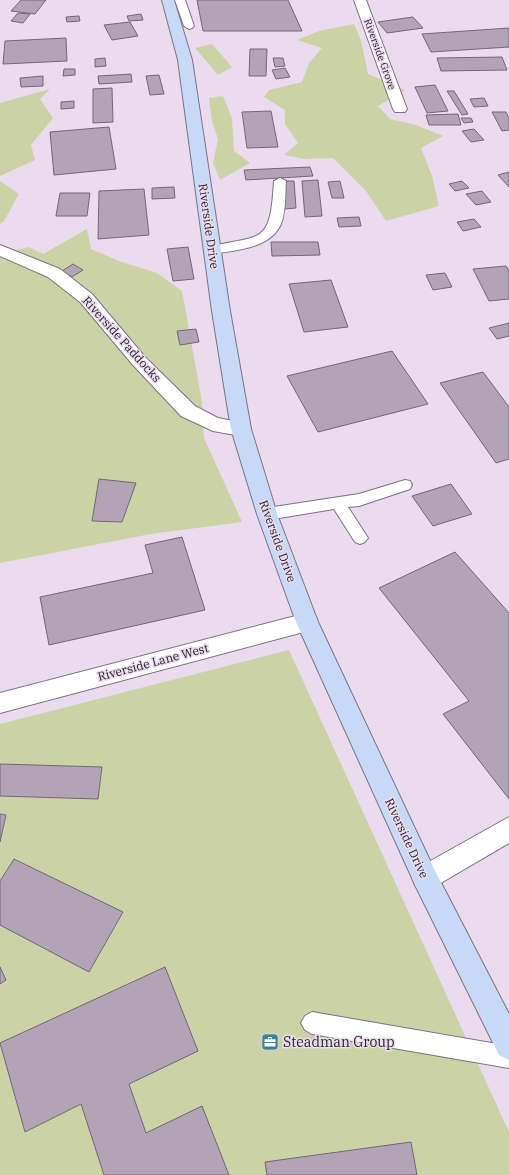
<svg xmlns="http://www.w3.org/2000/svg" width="509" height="1175" font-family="'IBM Plex Serif',serif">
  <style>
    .green { fill: #cbd3a6 }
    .building { fill: #b2a4b6; stroke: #736676 }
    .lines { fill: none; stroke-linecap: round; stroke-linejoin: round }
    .lane-casing { stroke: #7f7283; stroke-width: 2 }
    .street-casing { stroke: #7f7283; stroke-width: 2 }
    .secondary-casing { stroke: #7f7283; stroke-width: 2 }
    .lane { fill: #fff; fill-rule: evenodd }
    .street { fill: #fff; fill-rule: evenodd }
    .secondary { fill: #c6daf8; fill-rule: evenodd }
    .labels { text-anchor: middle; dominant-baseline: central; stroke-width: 3; stroke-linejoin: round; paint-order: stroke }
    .far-street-label { font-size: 10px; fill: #2b252c; stroke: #eadbee }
    .street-label { font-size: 12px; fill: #2b252c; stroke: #eadbee }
    .near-poi-label { font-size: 14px; fill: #2b252c; stroke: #eadbee; text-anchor: start }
  </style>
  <rect width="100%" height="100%" fill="#eadbee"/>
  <path class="green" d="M354,24L361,40L368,74L405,90L378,106L390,119L416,125L443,136L421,148L432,176L439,206L386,221L366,191L333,158L305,159L284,155L298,143L285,124V110L264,97L269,90L302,82L309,63L322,48L297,40L319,31Z
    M212,44L232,67L218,75L195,48Z
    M50,89L40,99L53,118L31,145L35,160L0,176V103Z
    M223,96L232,118L234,151L250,163L220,180L213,163L218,139L212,121L209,98Z
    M0,181L19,194L4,221L0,224Z
    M87,229L91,249L119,261L157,273L182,291L202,402L204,438L242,522L151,534L0,563V254L29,247L43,254Z
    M289,650L509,1132V1175H0V724Z"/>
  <path class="building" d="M21,0H46L35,14L11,11Z
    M197,0H288L302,31H203Z
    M18,13L30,14L23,23L11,21Z
    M141,14L143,20L129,21L127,16Z
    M79,16L80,21L67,22L66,17Z
    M413,17L423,28L387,33L378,22Z
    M130,22L138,36L112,40L104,25Z
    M509,28V47L431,52L422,34Z
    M66,38L67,61L3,64L5,41Z
    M250,49H267L266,76H249Z
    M502,57L507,70L441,71L437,58Z
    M105,58L106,66L95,67V59Z
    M273,58H283L285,66L275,67Z
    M285,68L290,77L276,79L272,70Z
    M64,69H75V75L63,76Z
    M131,74L132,82L99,84L98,76Z
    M159,75L164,94L150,95L146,76Z
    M43,76V86L21,87L20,78Z
    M435,85L448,111L427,113L415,87Z
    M112,88L113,122L93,123V89Z
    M447,91H454L468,114L462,115Z
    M484,98L488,106L474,107L470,99Z
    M74,101V108L61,109V102Z
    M271,111L278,147L247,148L242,112Z
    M492,112H506L509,118V130L502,131Z
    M458,114L461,125H429L426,115Z
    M461,118H471L473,122L464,123Z
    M109,127L116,169L54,175L50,132Z
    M474,129L484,140L471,142L462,131Z
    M310,167L313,176L246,180L244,170Z
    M509,172V187L498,175Z
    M318,180L322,216L305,217L302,181Z
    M283,181H294L296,208L285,209Z
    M340,181L344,198H332L328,182Z
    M462,181L469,188L455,191L449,184Z
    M174,187L175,198L152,199V188Z
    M144,189L149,235L98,239L99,191Z
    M482,191L491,202L476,205L466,194Z
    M60,193H90L87,216H56Z
    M359,217L361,226L339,227L337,218Z
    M474,219L481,227L463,231L457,222Z
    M271,242H318L320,255L272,256Z
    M188,247L194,279L173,281L167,249Z
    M73,264L83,270L72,277L62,271Z
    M506,266L509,271V299L489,301L473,269Z
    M445,273L452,287L433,290L426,275Z
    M331,280L348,327L304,332L289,284Z
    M509,323V336L497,339L489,328Z
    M196,329L199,342L180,345L177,331Z
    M392,351L428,404L318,432L287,376Z
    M483,372L509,407V459L496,463L440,383Z
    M99,479L136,483L122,522L92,521Z
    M451,484L472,514L433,526L412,496Z
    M182,537L205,610L49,645L40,597L153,573L145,545Z
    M455,552L509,613V799L443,714L469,701L379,588Z
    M0,764L102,767L98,799L0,796Z
    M0,814L6,815L0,842Z
    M14,859L123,912L89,972L0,925V881Z
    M0,967L6,980L0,984Z
    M165,967L198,1051L129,1084L146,1133L202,1106L229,1175H104L81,1104L25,1132L0,1043Z
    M411,1142L417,1175H267L265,1162Z"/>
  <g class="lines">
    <defs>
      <path id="lane" d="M175,0H185L194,26L192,28L189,29L184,26Z
        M280,178L286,181C285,195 286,211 281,224C270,249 235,250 212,254L208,253L206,250L208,247C263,234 270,246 274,181Z
        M405,480L410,481L412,485L410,489L359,506L348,507L368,538L365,542L360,544L355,542L334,509L267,520L262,518L259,514L262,510L267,508L359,494Z
        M312,1012L509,1046V1068L312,1034L305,1030L301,1023L305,1016Z"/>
      <path id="street" d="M354,0H366L407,109L405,112H395L393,109Z
        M0,245L60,269L92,294L145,357L195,406L218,418L248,424L251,429L248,434L241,436L213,431L181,416L133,365L80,302L48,277L0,256Z
        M307,613L315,615L318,622L315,629L0,713V693Z
        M509,817V843L434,887L425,891L416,887L412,878L416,869Z"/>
      <path id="secondary" d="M162,0H174L192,60L230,311L251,429L277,514L318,622L434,869L509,1014V1060L499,1055L416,887L296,622L257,514L231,429L212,311L178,60Z"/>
    </defs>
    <use href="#lane" class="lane-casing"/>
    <use href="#street" class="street-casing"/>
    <use href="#secondary" class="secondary-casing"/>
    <use href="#lane" class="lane"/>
    <use href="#street" class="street"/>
    <use href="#secondary" class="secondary"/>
  </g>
  <defs>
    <symbol id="office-square" viewBox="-11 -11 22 22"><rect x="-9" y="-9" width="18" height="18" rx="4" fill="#408293" stroke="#eadbee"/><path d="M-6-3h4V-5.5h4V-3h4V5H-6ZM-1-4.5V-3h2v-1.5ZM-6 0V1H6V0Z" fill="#fff"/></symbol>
  </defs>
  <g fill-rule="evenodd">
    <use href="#office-square" x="260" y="1032" width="20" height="20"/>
  </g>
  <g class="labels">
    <g class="far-street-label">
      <text transform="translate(380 54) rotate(70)">Riverside Grove</text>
    </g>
    <g class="street-label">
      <text transform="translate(209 226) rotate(82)">Riverside Drive</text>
      <text transform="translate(122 339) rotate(48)">Riverside Paddocks</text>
      <text transform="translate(278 541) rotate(70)">Riverside Drive</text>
      <text transform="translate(153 662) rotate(-15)">Riverside Lane West</text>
      <text transform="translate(407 838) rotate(65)">Riverside Drive</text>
    </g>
    <g class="near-poi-label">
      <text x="283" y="1042">Steadman Group</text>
    </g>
  </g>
</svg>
